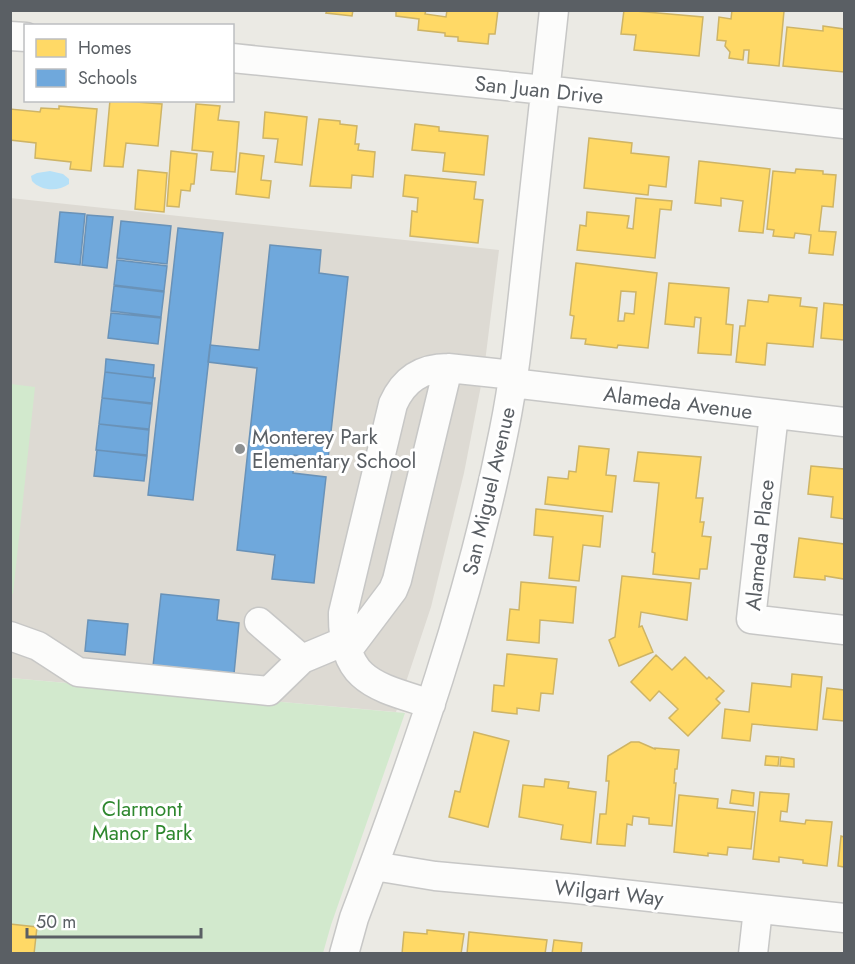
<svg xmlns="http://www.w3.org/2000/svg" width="855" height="964" font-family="Jost,sans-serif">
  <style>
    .education { fill: #dddad3 }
    .green { fill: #d2e9cd }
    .water { fill: #b6e0f7 }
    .homes { fill: #ffd966; stroke: #ceb465; stroke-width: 1.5; fill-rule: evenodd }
    .schools { fill: #6fa8dc; stroke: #6992b8; stroke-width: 1.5 }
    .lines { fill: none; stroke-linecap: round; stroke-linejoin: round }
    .minor-casing { stroke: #c7c7c6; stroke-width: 31 }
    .minor { stroke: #fcfcfb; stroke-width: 28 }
    .poi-dot { fill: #8d9091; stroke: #fff; stroke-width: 2 }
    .labels { text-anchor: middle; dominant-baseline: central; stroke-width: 6; stroke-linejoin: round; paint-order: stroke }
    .street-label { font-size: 21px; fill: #5a5f64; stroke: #fff }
    .poi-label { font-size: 21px; fill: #5a5f64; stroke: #fff; text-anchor: start }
    .park-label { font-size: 21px; fill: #2e872e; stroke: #fff }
  </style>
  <rect width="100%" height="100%" fill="#ebeae4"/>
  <path class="education" d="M10,198L499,250L484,370L464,473L431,607L396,712L11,678Z"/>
  <path class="green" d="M11,384L35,387L13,594L10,593Z
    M10,678L405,713L331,925L323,953H11Z"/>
  <path class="water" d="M50,171L63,174L69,179V184C58,192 41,191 32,181L31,176L37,173Z"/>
  <path class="homes" d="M327,10H353L352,16L326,13Z
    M396,10H426L425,14L446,17L447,10H498L495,34H489L488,44L458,41V37L445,36V33L418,30L419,19L396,16Z
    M624,10L703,17L699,56L634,50L636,35L621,34Z
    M732,10L784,11L779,66L748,63L749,50H744L743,60L729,58L730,52L725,46L726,41L717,40L719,17L731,19Z
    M823,26L844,29V72L783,66L787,27L823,31Z
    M110,100L162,104L158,146L126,143L123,167L104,166Z
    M196,104L220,106L218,120L239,122L235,172L211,170L213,152L192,150Z
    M59,106L97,109L91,171L70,169L71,162L35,158L36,143L10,140V109L40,112L41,108L59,109Z
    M265,112L307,117L302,165L275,162L278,139L263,138Z
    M319,119L340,121V124L357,126L355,144H359L358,150L375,152L373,177L352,175L351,188L310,186Z
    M415,124L439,127V131L488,136L484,175L443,171L445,153L412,150Z
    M589,138L632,143L631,153L669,157L666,187L649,185L648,195L584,188Z
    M171,151L197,154L194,184H191L190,191L181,190L179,207L167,206Z
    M240,153L264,156L261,180L271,181L269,198L236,194Z
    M699,161L770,169L763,233L739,231L743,201L721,198V206L695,203Z
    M796,169L823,171V174L836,175L833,207L822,206L819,231L836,232L833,255L809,253L811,235L795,233L794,238L773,236L774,230L767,229L773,171L795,173Z
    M138,170L167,173L164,212L135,209Z
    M405,175L476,182L474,199L483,200L478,243L410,236L412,211L417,212L418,198L403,196Z
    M636,198L672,201L671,210L660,209L655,258L577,250L580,225L586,226L587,212L629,216L627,228L633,229Z
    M576,263L657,273L648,348L618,345L617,348L585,344L586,339L571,338L574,316L570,315ZM621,291L636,292L634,314L625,313L624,321H618Z
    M669,283L729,288L726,324L733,325L731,355L698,353L701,318L695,317L694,327L665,324Z
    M769,295L801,298L800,306L817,308L813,347L767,343L765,365L736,362L740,326H745L748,300L768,302Z
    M824,303L844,305V340L821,338Z
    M579,446L609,449L606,475L616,476L612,512L545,504L548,477L568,479L569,471L576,472Z
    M638,452L701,457L696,498H703L700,522H704L702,536L711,537L707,569H700L699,579L653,574L655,553L652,552L659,483L634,481Z
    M811,466L844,469V519L831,517L833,497L808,494Z
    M536,509L603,516L600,547L583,545L579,581L549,578L553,537L534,535Z
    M799,538L844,544V579L825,576V580L794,577Z
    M622,576L691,583L687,620L641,612L639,627L642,626L653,652L619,666L609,640L615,637Z
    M521,582L576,587L573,623L540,620L539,643L507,640L510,609L519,610Z
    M507,654L557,659L553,694L541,693L539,711L517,708V714L492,711L494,685L504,686Z
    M656,655L672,670L685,657L707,679L709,677L724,691L716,699L720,703L688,736L669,718L678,709L659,691L650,701L631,682Z
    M792,674L822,677L817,730L752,724L750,741L722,738L725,709L749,712L752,683L791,687Z
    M827,688L844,690V721L823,719Z
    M474,732L509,741L488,827L449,817L455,791L460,792Z
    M631,742H639L655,749V748L679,750L677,769H675L674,783H676L672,826L649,824V818L633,816L632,825L627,824L625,846L597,844L600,814H606L609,781H606L608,756Z
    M766,756L779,757L778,766L765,765Z
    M781,757L794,759V767L780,766Z
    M545,779L569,782L568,788L596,792L591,843L561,839L563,825L519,817L523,785L544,787Z
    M732,790L754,793L753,806L730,803Z
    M760,792L789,794L787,812L781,811L780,821L805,824L806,820L832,822L827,866L803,863V860L779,857V862L753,859Z
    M679,795L718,799L717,808L755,812L751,849L728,847L727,855L708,853V856L674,852Z
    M841,836L844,837V867L838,866Z
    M10,924L37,927L34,954H10Z
    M427,930L464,934L461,954H402L404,932L427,934Z
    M469,932L547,940L545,954H467Z
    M554,940L582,943L581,954H552Z"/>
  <path class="schools" d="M60,212L85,214L80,265L55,262Z
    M87,215L113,217L107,268L82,265Z
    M121,221L171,226L167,264L117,258Z
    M178,228L223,233L193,500L148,495Z
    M270,245L321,250L319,273L348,277L328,459L294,455L293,473L326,477L314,583L272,579L275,555L237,550L257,368L208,362L210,345L259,350Z
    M117,260L167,266L164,291L114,285Z
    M114,286L164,292L161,317L111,311Z
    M111,313L161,318L158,344L108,338Z
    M106,359L154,365L153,378L105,372Z
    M105,372L155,378L152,403L102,398Z
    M102,398L152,404L149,429L99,424Z
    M99,424L149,430L147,455L96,450Z
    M97,450L147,456L144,481L94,476Z
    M161,594L219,600L217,620L239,623L233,684L152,675Z
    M88,620L128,624L125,655L85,651Z"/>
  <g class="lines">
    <defs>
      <path id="minor" d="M10,36L26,37
        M232,58L545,90L844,124
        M512,383L844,422
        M774,414L751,619L844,630
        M259,622L302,659
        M10,636L38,646L78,672L269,691L302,659L345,641
        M347,651L393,590L397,580L448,368L513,375
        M431,704C375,686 342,682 343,613L393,404C404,379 422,368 448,368
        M374,866L435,876L567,888L844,918
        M344,954L354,918C414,759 471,598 504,430C515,376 520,322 526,267C536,182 544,96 554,10
        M753,954L758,909"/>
    </defs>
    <use href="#minor" class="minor-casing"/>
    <use href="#minor" class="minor"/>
  </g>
  <circle class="poi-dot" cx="240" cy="449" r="6"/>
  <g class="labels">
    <g class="street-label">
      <text transform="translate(539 90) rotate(6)">San Juan Drive</text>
      <text transform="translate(678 403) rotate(7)">Alameda Avenue</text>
      <text transform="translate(489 491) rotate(-77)">San Miguel Avenue</text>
      <text transform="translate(760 545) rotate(-84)">Alameda Place</text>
      <text transform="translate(609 893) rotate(6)">Wilgart Way</text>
    </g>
    <g class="poi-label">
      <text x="252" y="437">Monterey Park<tspan x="252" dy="24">Elementary School</tspan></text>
    </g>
    <g class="park-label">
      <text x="142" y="809">Clarmont<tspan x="142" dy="24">Manor Park</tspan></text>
    </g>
  </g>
  <rect width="855" height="964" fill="none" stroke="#5a5f64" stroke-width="24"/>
  <rect x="24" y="24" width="210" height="78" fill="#ffffff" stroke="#bdbfc1" stroke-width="1.5"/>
  <rect x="36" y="39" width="30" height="18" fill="#ffd966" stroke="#bdbfc1" stroke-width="1.5"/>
  <text x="78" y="54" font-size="18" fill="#5a5f64">Homes</text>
  <rect x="36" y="69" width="30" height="18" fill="#6fa8dc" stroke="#bdbfc1" stroke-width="1.5"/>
  <text x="78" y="84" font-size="18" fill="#5a5f64">Schools</text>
  <path d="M27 928v9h174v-9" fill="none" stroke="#5a5f64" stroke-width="3"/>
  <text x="36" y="928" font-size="18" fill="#5a5f64" stroke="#ffffff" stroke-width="4.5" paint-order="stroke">50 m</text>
</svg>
